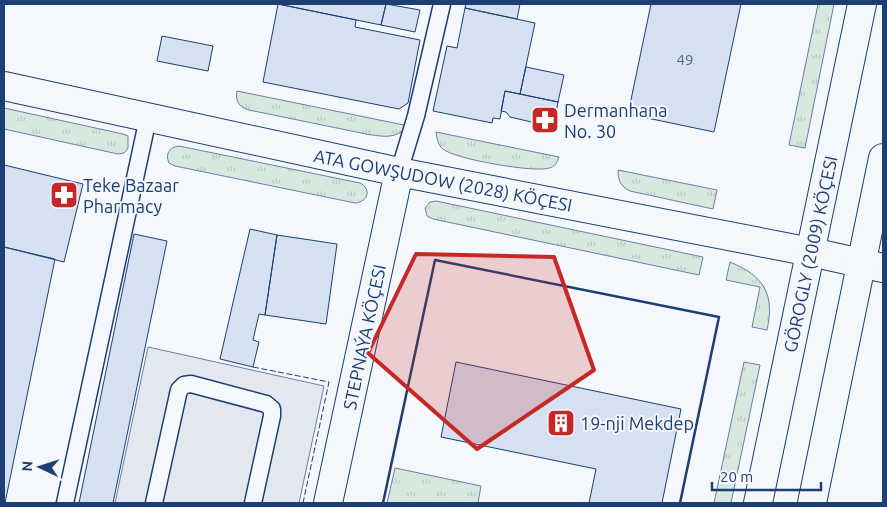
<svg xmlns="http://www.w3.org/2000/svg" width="887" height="507" font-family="Ubuntu,sans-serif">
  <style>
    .grass { fill: url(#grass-tufts); stroke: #687fa3 }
    .parking { fill: #e3e8f0; stroke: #687fa3 }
    .building { fill: #d5e0f0; stroke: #1d3f73 }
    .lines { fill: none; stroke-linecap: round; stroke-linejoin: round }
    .lane-casing { stroke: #1d3f73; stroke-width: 19 }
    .street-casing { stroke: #1d3f73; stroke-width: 30 }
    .secondary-casing { stroke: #1d3f73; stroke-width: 30 }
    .lane { stroke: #f4f7fb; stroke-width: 16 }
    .street { stroke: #f4f7fb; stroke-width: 28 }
    .secondary { stroke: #f4f7fb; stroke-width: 28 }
    .fence { stroke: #1d3f73; stroke-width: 1; stroke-dasharray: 6 2.5; stroke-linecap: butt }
    .wall { stroke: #1d3f73; stroke-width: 2.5 }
    .marked { fill: #c62828; fill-opacity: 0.2; stroke: #c62828; stroke-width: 4; stroke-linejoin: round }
    .labels { text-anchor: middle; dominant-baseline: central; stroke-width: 4; stroke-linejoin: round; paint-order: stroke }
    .number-label { font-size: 15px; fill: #4b6792 }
    .poi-label { font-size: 18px; fill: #1d3f73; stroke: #f4f7fb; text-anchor: start }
    .street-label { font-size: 18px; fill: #1d3f73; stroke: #f4f7fb }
  </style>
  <defs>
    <pattern id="grass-tufts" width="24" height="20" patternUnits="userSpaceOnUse" patternTransform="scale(1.25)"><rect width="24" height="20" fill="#d7e8df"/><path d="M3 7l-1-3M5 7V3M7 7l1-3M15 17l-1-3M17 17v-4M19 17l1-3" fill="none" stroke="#b8c8c3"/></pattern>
  </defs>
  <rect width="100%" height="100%" fill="#f4f7fb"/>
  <path class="grass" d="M818,4H834L805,148L789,145Z
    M237,91L404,125L403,131C392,139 379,136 366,134L249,110C239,107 235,101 237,91Z
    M4,108L123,134L128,136V148L124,153L118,154L4,129Z
    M436,132L559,157C557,162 555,167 549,168C535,173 454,159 443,149C438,145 437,139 436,132Z
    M179,146L360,183C372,189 368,202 355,203L175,166L169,163C165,154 169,147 179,146Z
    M618,170L717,190L713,209L630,191C620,186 618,180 618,170Z
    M436,201L703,257L699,275L433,219L427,216L425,208L430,202Z
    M730,262C764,276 775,294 767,330L752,327L760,287L726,280Z
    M744,362L760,365L731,503H714Z
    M395,468L481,486L478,503H387Z"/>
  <path class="parking" d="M148,347L324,386L299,503H115Z"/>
  <path class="building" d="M278,4H386L381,25Z
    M278,4L356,20L355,27L420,40L408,103L399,109L263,82Z
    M386,4L420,10L415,32L381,25Z
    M466,4H520L517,19L465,8Z
    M651,4H741L714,132L628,114Z
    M465,8L535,23L520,94L505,91L500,119L493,118L492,123L433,111L447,46L457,48Z
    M162,36L213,46L208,71L157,61Z
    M526,67L564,75L558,102L520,94Z
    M505,91L558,102L553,127L510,117L506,112L501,111Z
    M4,165L83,184L64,262L4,247Z
    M250,229L277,235L265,315L259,314L253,340L259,342L253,367L220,359Z
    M134,234L167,241L113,503H79Z
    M277,235L337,244L326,324L265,315Z
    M4,247L55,259L5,503H4Z
    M456,362L681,409L662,503H589L596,469L441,437Z"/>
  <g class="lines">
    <defs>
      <path id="lane" d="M399,172L416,116L442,4
        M65,503L148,118
        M154,503L179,390L184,385L191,384L266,404L272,409V416L253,503"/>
      <path id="street" d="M4,86L399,172L811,252L883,268
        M328,503L399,172"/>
      <path id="secondary" d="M758,503L862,4
        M812,503L883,158"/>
    </defs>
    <use href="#lane" class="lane-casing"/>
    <use href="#street" class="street-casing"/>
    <use href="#secondary" class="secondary-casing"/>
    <use href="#lane" class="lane"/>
    <use href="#street" class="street"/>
    <use href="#secondary" class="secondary"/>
    <path class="fence" d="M253,367L329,382L303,503"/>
    <path class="wall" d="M383,503L435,260L719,317L680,503"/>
  </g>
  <path class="marked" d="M416,254L554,257L594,370L477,449L368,353Z"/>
  <defs>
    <symbol id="pharmacy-square" viewBox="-11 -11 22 22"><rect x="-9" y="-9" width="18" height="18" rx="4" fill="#c62828" stroke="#f4f7fb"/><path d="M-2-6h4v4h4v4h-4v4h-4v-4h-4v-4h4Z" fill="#fff"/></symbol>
    <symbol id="building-square" viewBox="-11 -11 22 22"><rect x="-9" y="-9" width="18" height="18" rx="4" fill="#c62828" stroke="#f4f7fb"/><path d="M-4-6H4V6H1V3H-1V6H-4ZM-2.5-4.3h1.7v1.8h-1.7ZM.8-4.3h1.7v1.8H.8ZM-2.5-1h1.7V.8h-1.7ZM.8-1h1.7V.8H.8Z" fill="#fff"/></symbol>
  </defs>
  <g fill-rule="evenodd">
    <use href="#pharmacy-square" x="529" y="104" width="32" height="32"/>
    <use href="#pharmacy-square" x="48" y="179" width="32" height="32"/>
    <use href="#building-square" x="545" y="407" width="32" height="32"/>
  </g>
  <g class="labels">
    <g class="number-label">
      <text x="685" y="59">49</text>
    </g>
    <g class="poi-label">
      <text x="564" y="110">Dermanhana<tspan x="564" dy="21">No. 30</tspan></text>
      <text x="83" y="185">Teke Bazaar<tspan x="83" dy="21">Pharmacy</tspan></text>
      <text x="580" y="423">19-nji Mekdep</text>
    </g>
    <g class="street-label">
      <text transform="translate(443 180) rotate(11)">ATA GOWŞUDOW (2028) KÖÇESI</text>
      <text transform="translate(810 254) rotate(-78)">GÖROGLY (2009) KÖÇESI</text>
      <text transform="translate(364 337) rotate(-78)">STEPNAÝA KÖÇESI</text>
    </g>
  </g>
  <rect width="887" height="507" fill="none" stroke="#1d3f73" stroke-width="10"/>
  <g transform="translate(40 467) rotate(274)" stroke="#f4f7fb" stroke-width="4" paint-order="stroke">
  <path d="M0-4L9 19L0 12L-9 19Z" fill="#1d3f73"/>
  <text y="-8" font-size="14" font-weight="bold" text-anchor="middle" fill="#1d3f73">N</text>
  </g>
  <path d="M712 482v8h109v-8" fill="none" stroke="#1d3f73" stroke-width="2.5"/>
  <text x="720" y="482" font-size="15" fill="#1d3f73" stroke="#f4f7fb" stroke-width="4" paint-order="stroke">20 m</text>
</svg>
